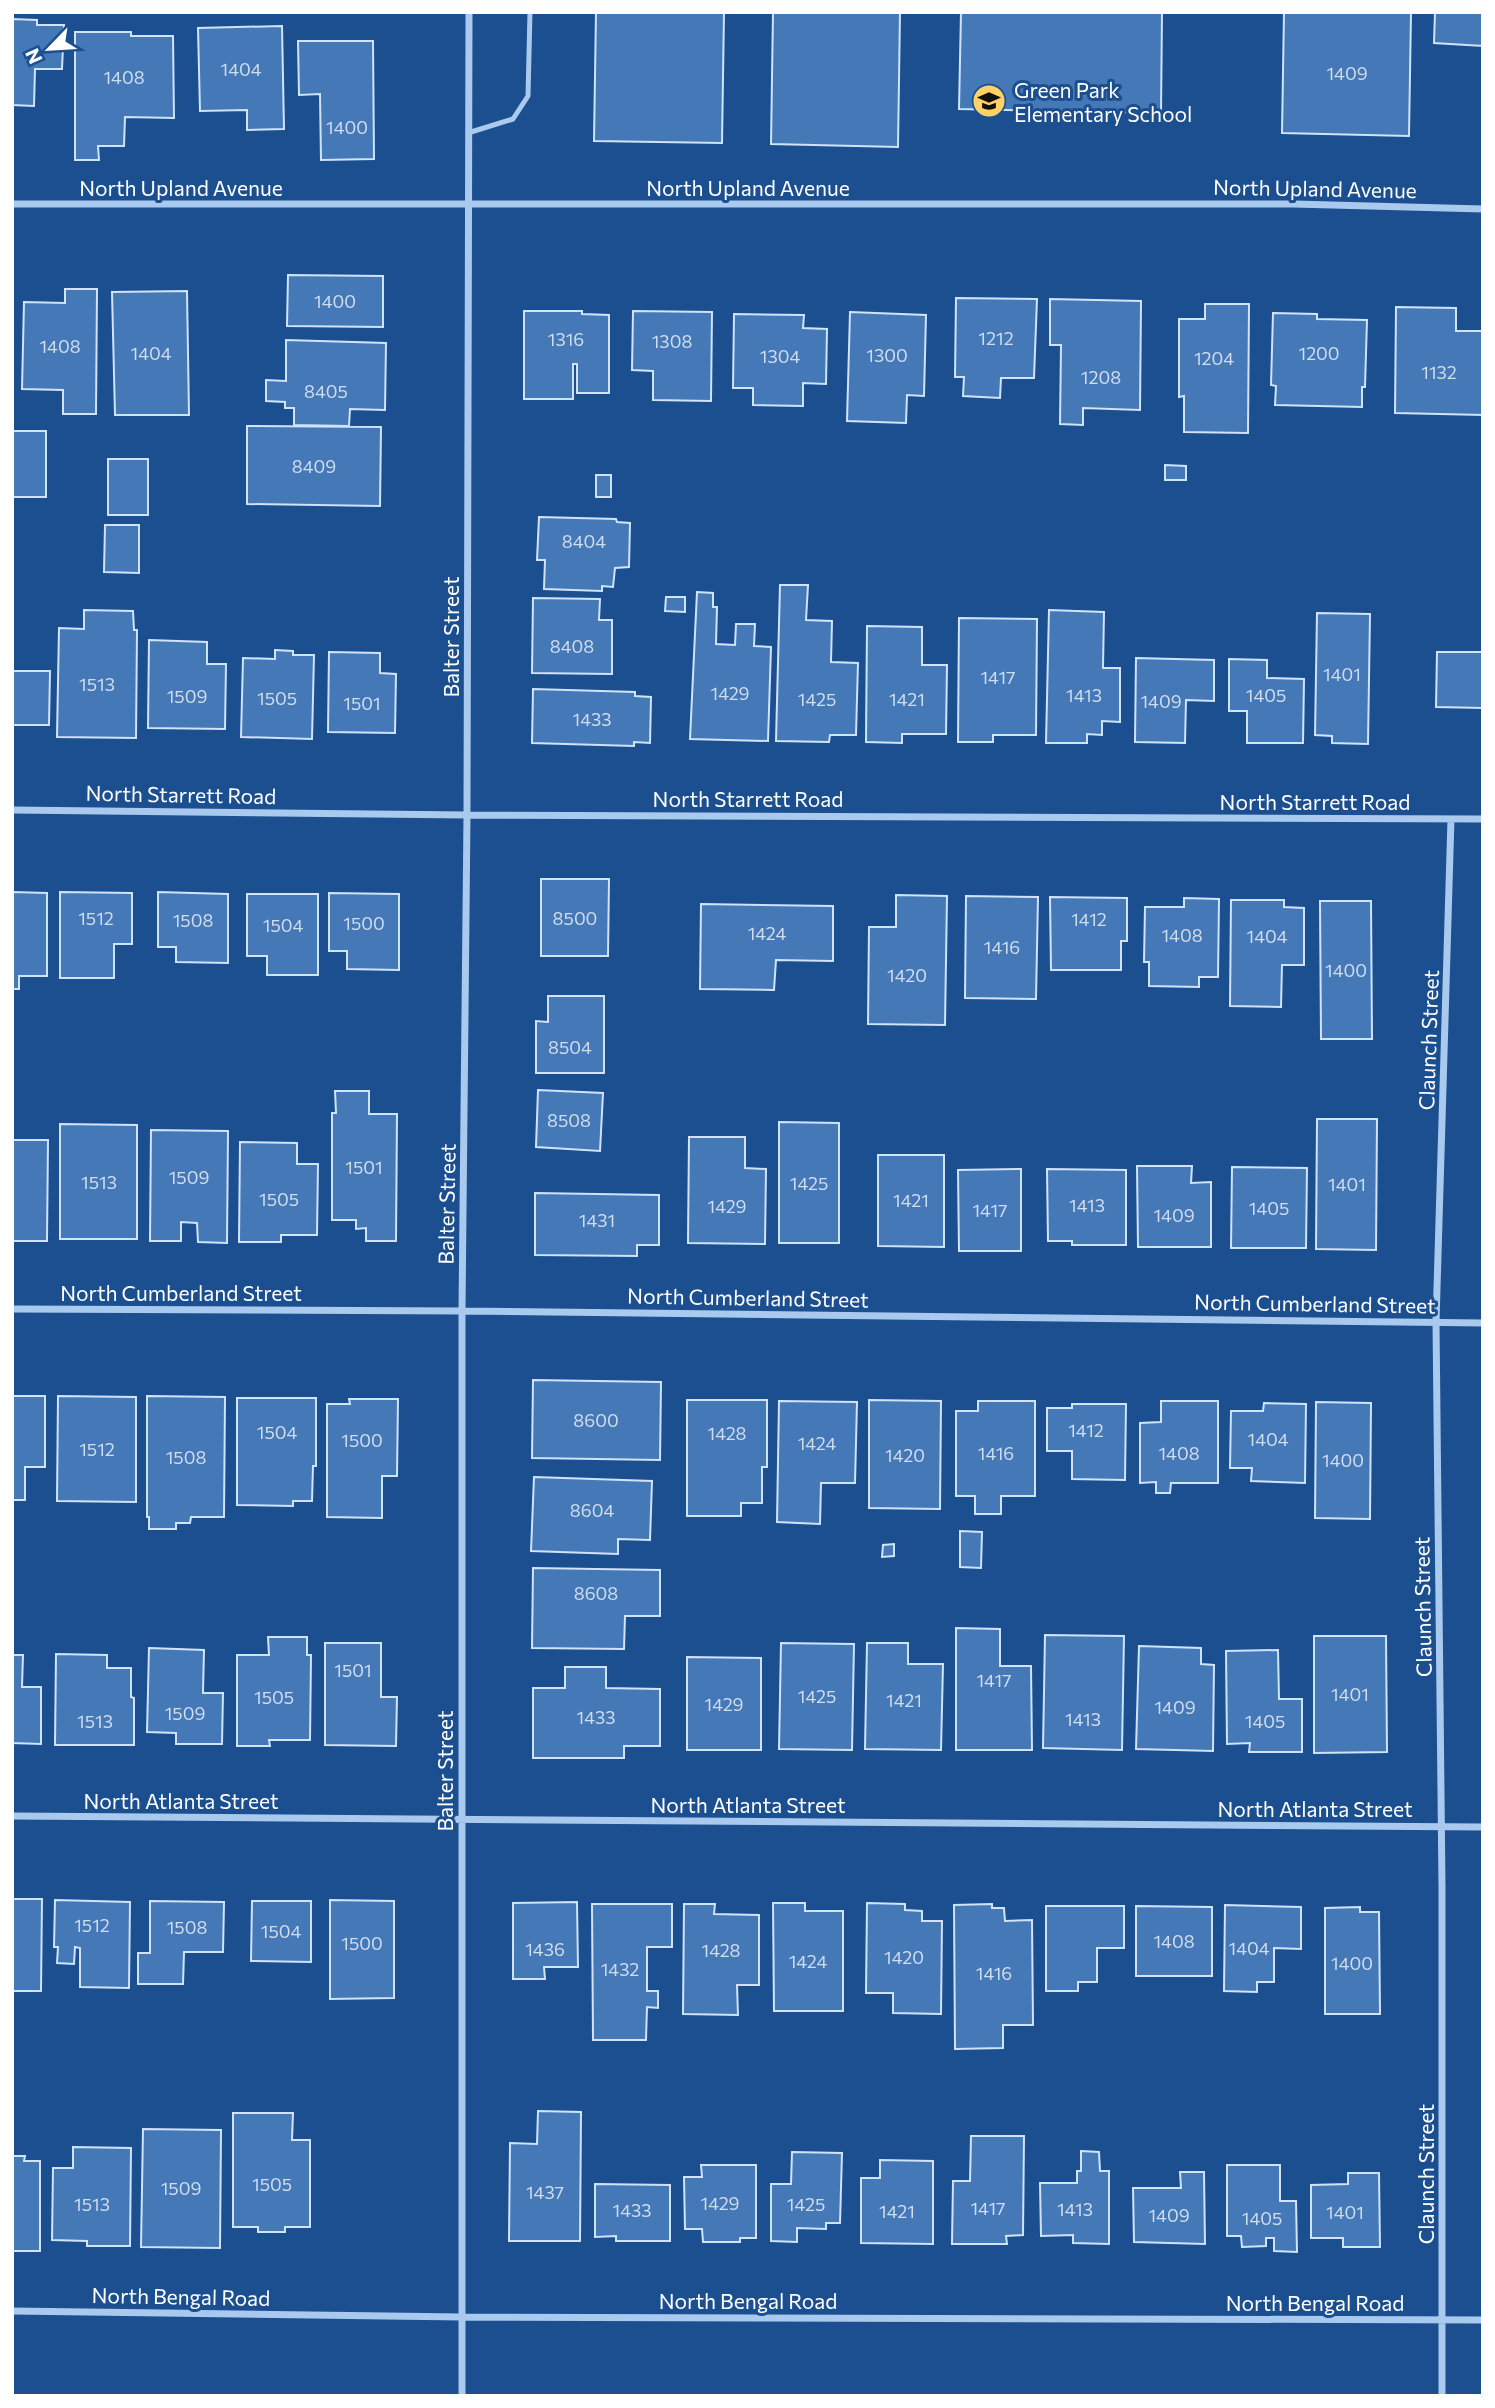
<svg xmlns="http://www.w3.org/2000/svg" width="1495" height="2408" font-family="Commissioner,sans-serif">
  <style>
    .building { fill: #4478b7; stroke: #cfe3fa; stroke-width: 2 }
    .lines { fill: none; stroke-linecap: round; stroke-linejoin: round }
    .service { stroke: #a9c9ee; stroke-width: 5 }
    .minor { stroke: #a9c9ee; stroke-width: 7 }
    .labels { text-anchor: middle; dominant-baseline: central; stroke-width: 6; stroke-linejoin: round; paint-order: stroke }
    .number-label { font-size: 18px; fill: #d0dded }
    .poi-label { font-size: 21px; fill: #fff; stroke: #1b4f8f; text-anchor: start }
    .street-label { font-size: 21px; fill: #fff; stroke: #1b4f8f }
  </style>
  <rect width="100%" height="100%" fill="#1b4f8f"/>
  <path class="building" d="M596,12H724L722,143L594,141Z
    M773,12H900L898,147L771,144Z
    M961,12H1162L1161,113L959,109Z
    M1284,12H1411L1409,136L1282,133Z
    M1435,12H1483V46L1434,43Z
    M12,19L37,20V25H64L62,69H35L34,106L12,105Z
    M282,26L284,129L247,130V110L200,111L198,28Z
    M75,32H131V36H173L174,118L125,117L124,146H98L99,160H75Z
    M298,41H373L374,159L321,160L320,94L299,95Z
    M288,275L383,276V327L287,326Z
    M65,289H97L96,414H63V390L22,389L24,302L65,303Z
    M187,291L189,415H115L112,292Z
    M956,298L1037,299L1034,378H1001L1000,398L963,396L964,377H955Z
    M1050,299L1141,301L1140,410L1083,408V425L1060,424L1061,345H1050Z
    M1205,304H1249L1248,433L1184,432V396L1179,397V319H1205Z
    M1396,307L1456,308V331H1483V415L1395,413Z
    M524,311H582V314L609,315V393H577V364H573V399H524Z
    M633,311L712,312L711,401L653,400V371L632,370Z
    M850,312L926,315L924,396L907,395L906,423L847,421Z
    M1273,313L1317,314V319L1367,320L1365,387H1362V407L1275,405L1276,386L1271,385Z
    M734,314L804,315L803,328L827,329L826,384L803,383V406L753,405V388H733Z
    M286,340L386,343L385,410L350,409L349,426L294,425V408H285V402L266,401V380L286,381Z
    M247,426L381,427L380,506L247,504Z
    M12,431H46V497H12Z
    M108,459H148V515H108Z
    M1165,465L1186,466V480H1165Z
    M596,475H611V497H596Z
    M539,517L616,519L617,522L630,523L629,567L615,568L613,587L602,586V591L544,589L545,560H537Z
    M105,525H139V573L104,572Z
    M780,585H808L806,620L832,621L831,662L858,663L856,735H830L829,742L776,741Z
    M697,592L713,593V607H717L716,644L735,645L736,624H755L754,646L771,647L768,741L690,739Z
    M666,597H685V612L665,611Z
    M533,598L600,599L599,620H612V674L532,673Z
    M84,610L133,611L134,630H137L136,738L57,737L59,628L84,629Z
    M1049,610L1104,612L1103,668H1120V722L1102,721V735L1087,734V743H1046Z
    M1317,613L1370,614L1368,744L1332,743V736L1315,735Z
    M959,618L1037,619L1036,735H993V742H958Z
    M867,626L922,627V665H947L946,734H902V743L866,742Z
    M149,640L207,642V664H226L225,729L148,728Z
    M275,650L293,651V655H314L312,739L241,737L243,658L275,659Z
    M329,652L380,653V673L396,674L395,733L328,732Z
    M1437,652H1483V708L1436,707Z
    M1136,658L1214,660V701L1186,700L1185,743L1135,742Z
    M1229,659L1267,660V678L1304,679L1303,743H1247V711H1229Z
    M12,671H50L49,725H12Z
    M533,689L635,692V696L651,697L650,743L634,742V746L532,743Z
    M541,879H609L608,956H541Z
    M12,892L47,893V976H19V989H12Z
    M60,892L132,893V944H114V978H60Z
    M158,892L228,894V963L176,962V947H158Z
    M329,893L399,894V970L347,969V951H329Z
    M247,894H318V975H267V956H247Z
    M896,895L947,896L945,1025L868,1024L869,927H896Z
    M966,896L1038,897L1036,999L965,998Z
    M1050,897L1127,898V941H1121V970H1051Z
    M1184,898L1219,899L1218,977H1199V987L1149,986V962H1144L1145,907H1184Z
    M1231,900H1284V907L1304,908V965H1282L1281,1007L1230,1006Z
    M1320,901H1371L1372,1039H1321Z
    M701,904L833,906V961L776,960L774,990L700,989Z
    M548,996H604V1073H536V1021L548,1022Z
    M538,1090L603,1093L600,1151L536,1147Z
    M335,1091H369V1114H397L396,1241H366V1228L356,1229V1220H332V1113H336Z
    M1317,1119H1377L1376,1250L1316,1249Z
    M779,1122L839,1123V1243H779Z
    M60,1124L137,1125V1239H60Z
    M151,1130L228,1131L227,1243L198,1242L197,1223L181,1222V1241H150Z
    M689,1137H745V1168L766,1169L765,1244L688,1243Z
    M12,1140H48L47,1241H12Z
    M240,1142L297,1143V1164H318L317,1235H281V1242H239Z
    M878,1155H944V1247L878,1246Z
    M1137,1166H1192L1191,1183L1211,1182V1247H1138Z
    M1232,1167L1307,1168L1306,1248H1231Z
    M1021,1169V1251H959L958,1170Z
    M1047,1169L1126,1170V1245H1072V1241H1048Z
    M535,1193L659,1195V1245H637V1256L535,1255Z
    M533,1380L661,1382L660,1460L532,1458Z
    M12,1396H45V1467H25V1500H12Z
    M58,1396L136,1397V1502L57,1501Z
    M147,1396L225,1397L224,1517H191L190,1523H176V1529H149V1517H147Z
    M237,1398H316V1466H313L312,1501H293V1506L237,1505Z
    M349,1399H398L397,1476H382V1518L327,1517V1404H350Z
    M687,1400H767V1467H762V1503H741V1516H687Z
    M869,1400L941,1401L940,1509L869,1508Z
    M779,1401L857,1402L855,1483H821L820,1524L777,1522Z
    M978,1401H1035V1496H1001V1514H975V1496H956V1411H978Z
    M1161,1401H1218V1483H1171L1170,1493H1156V1482L1140,1483V1423L1161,1422Z
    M1316,1402L1371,1403L1370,1519L1315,1518Z
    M1264,1403L1306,1404L1305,1483L1251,1481L1252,1468H1230L1231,1411H1263Z
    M1072,1404H1126L1125,1480L1072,1479V1451H1047V1408H1072Z
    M534,1477L652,1481L650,1540L618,1539V1554L531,1551Z
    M960,1531L982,1532L981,1568L960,1567Z
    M894,1544V1556L882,1557L883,1545Z
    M533,1568L660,1570V1616H625L624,1649L532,1648Z
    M956,1628L1000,1629V1666H1031L1032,1750H956Z
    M1045,1635L1124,1636L1122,1750L1043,1748Z
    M1314,1636H1386L1387,1752L1314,1753Z
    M268,1637H307V1655H311L310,1740H269L270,1746H237V1655H269Z
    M325,1643H381V1697H397L396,1746L325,1745Z
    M781,1643L854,1644L852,1750L779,1749Z
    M867,1643H908V1664H943L941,1750L865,1749Z
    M1139,1646L1201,1648V1664L1214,1665L1213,1751L1136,1749Z
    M149,1648L204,1650L203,1693H223L222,1744H176V1733L147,1732Z
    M1278,1650L1279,1699H1302V1752H1249L1250,1743L1227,1744L1226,1651Z
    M56,1654L107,1655V1668H131V1697L134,1698V1745H55Z
    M12,1655H23L22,1687H41V1744L12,1743Z
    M687,1657L761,1658V1750H687Z
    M565,1667H606V1688L660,1689V1746H624V1758H533V1688H565Z
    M12,1899H42L41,1991H12Z
    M55,1900L130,1902L129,1988L80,1987V1948L75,1947L74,1964L57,1963L58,1947H54Z
    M330,1900L394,1901V1998L330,1999Z
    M150,1901L224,1902L223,1952H184L183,1984H138V1953H150Z
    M252,1901H311V1962L251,1961Z
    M577,1902L578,1967H544L545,1979H513V1903Z
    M773,1903H805V1911H843V2011H774Z
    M867,1903L905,1904V1910L922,1911V1921H942L941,2014L893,2013V1993H866Z
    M592,1904H672V1947H647V1991H658V2008L647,2007L646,2040H593Z
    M684,1904H715L714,1914L759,1915V1985H737L738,2015L683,2014Z
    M992,1904V1908H1004L1005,1921L1032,1920L1033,2025H1003V2048L955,2049L954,1905Z
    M1225,1905L1301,1907V1949L1274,1948V1982H1257V1992L1224,1991Z
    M1046,1906H1124V1948H1097V1982H1078V1991H1046Z
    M1136,1906L1212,1907V1976H1136Z
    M1360,1907V1912H1379L1380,2014H1325V1908Z
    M538,2111L581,2112L580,2241H509L510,2143L537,2144Z
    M233,2113H293L292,2140H310V2227H285V2232H258V2227H233Z
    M143,2129L221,2130L220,2248L141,2247Z
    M971,2136H1024L1023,2235L1006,2236L1007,2244H952L953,2181H970Z
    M73,2147L131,2148L130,2246H87V2241L52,2240L53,2168H73Z
    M1081,2151L1099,2152L1100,2171H1109V2244L1073,2243V2235L1041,2236L1040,2183H1077V2171H1081Z
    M792,2152L842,2153L840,2223H826V2229L797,2228V2242L771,2241V2184H791Z
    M12,2156H25L24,2161H40V2251H12Z
    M880,2160L933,2161V2244L861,2243V2178H880Z
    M701,2165H756V2238H740V2242H703L702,2229H685L684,2177H702Z
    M1227,2165H1280V2201H1296L1297,2252L1274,2251V2238H1266V2246L1242,2247L1241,2236H1227Z
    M1180,2172H1204L1205,2244L1134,2242L1133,2188H1181Z
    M1348,2173H1379L1380,2247H1343V2238H1311V2185L1348,2184Z
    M595,2184L670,2185V2241H616V2236L595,2237Z"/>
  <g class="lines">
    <path class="service" d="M471,132L513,119L528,96L530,12"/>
    <path class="minor" d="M12,204H1294L1483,209
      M12,810L467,815L1483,819
      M12,1309L462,1311L1483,1323
      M12,1816L1483,1827
      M12,2311L462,2317L1483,2320
      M462,2396V1311L467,815L469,12
      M1442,2396V1887L1436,1322L1451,819"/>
  </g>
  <defs>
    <symbol id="school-disc" viewBox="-11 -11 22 22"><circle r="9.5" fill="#ffd166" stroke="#1b4f8f"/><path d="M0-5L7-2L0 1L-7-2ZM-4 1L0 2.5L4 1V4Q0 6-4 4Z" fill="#111"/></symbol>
  </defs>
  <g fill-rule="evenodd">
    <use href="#school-disc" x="970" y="82" width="38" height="38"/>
  </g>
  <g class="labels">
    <g class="number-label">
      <text x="241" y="69">1404</text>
      <text x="1347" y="73">1409</text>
      <text x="124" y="77">1408</text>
      <text x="347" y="127">1400</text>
      <text x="335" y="301">1400</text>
      <text x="996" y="338">1212</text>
      <text x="566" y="339">1316</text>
      <text x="672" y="341">1308</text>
      <text x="60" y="346">1408</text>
      <text x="151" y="353">1404</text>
      <text x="1319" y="353">1200</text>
      <text x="887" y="355">1300</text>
      <text x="780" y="356">1304</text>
      <text x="1214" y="358">1204</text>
      <text x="1439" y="372">1132</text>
      <text x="1101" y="377">1208</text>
      <text x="326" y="391">8405</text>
      <text x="314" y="466">8409</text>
      <text x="584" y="541">8404</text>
      <text x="572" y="646">8408</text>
      <text x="1342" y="674">1401</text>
      <text x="998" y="677">1417</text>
      <text x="97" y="684">1513</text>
      <text x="730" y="693">1429</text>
      <text x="1084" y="695">1413</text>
      <text x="1266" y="695">1405</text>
      <text x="187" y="696">1509</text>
      <text x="277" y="698">1505</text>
      <text x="817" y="699">1425</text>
      <text x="907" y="699">1421</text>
      <text x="1161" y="701">1409</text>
      <text x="362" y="703">1501</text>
      <text x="592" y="719">1433</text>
      <text x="96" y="918">1512</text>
      <text x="575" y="918">8500</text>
      <text x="1089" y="919">1412</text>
      <text x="193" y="920">1508</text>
      <text x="364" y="923">1500</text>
      <text x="283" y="925">1504</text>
      <text x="767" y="933">1424</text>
      <text x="1182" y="935">1408</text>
      <text x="1267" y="936">1404</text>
      <text x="1002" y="947">1416</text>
      <text x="1346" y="970">1400</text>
      <text x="907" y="975">1420</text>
      <text x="570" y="1047">8504</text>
      <text x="569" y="1120">8508</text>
      <text x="364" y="1167">1501</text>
      <text x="189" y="1177">1509</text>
      <text x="99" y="1182">1513</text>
      <text x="809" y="1183">1425</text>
      <text x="1347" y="1184">1401</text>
      <text x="279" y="1199">1505</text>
      <text x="911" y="1200">1421</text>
      <text x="1087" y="1205">1413</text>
      <text x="727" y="1206">1429</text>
      <text x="1269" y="1208">1405</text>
      <text x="990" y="1210">1417</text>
      <text x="1174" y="1215">1409</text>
      <text x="597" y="1220">1431</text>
      <text x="596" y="1420">8600</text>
      <text x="1086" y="1430">1412</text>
      <text x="277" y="1432">1504</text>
      <text x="727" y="1433">1428</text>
      <text x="1268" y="1439">1404</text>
      <text x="362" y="1440">1500</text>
      <text x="817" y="1443">1424</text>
      <text x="97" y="1449">1512</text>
      <text x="996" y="1453">1416</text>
      <text x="1179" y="1453">1408</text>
      <text x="905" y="1455">1420</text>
      <text x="186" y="1457">1508</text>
      <text x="1343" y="1460">1400</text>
      <text x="592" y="1510">8604</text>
      <text x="596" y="1593">8608</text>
      <text x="353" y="1670">1501</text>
      <text x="994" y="1680">1417</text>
      <text x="1350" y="1694">1401</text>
      <text x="817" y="1696">1425</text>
      <text x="274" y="1697">1505</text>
      <text x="904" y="1700">1421</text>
      <text x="724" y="1704">1429</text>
      <text x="1175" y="1707">1409</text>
      <text x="185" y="1713">1509</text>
      <text x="596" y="1717">1433</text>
      <text x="1083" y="1719">1413</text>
      <text x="95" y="1721">1513</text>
      <text x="1265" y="1721">1405</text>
      <text x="92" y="1925">1512</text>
      <text x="187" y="1927">1508</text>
      <text x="281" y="1931">1504</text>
      <text x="1174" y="1941">1408</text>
      <text x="362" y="1943">1500</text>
      <text x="1249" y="1948">1404</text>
      <text x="545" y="1949">1436</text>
      <text x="721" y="1950">1428</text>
      <text x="904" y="1957">1420</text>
      <text x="808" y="1961">1424</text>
      <text x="1352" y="1963">1400</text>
      <text x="620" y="1969">1432</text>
      <text x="994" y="1973">1416</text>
      <text x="272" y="2184">1505</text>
      <text x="181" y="2188">1509</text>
      <text x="545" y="2192">1437</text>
      <text x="720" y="2203">1429</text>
      <text x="92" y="2204">1513</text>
      <text x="806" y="2204">1425</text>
      <text x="988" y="2208">1417</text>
      <text x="1075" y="2209">1413</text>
      <text x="632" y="2210">1433</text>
      <text x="897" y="2211">1421</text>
      <text x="1345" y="2212">1401</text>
      <text x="1169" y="2215">1409</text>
      <text x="1262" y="2218">1405</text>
    </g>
    <g class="poi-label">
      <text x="1014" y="89">Green Park<tspan x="1014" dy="24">Elementary School</tspan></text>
    </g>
    <g class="street-label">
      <text x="181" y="187">North Upland Avenue</text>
      <text x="748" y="187">North Upland Avenue</text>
      <text transform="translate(1315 188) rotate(1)">North Upland Avenue</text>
      <text transform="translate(450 637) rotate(-90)">Balter Street</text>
      <text transform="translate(181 794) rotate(1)">North Starrett Road</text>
      <text x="748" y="798">North Starrett Road</text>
      <text x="1315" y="801">North Starrett Road</text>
      <text transform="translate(1428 1040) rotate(-88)">Claunch Street</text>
      <text transform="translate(446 1204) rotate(-89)">Balter Street</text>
      <text x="181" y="1292">North Cumberland Street</text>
      <text transform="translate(748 1297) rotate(1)">North Cumberland Street</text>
      <text transform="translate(1315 1303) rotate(1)">North Cumberland Street</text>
      <text transform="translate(1422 1607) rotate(-91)">Claunch Street</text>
      <text transform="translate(444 1771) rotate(-90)">Balter Street</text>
      <text x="181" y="1800">North Atlanta Street</text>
      <text x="748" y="1804">North Atlanta Street</text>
      <text x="1315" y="1808">North Atlanta Street</text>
      <text transform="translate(1425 2174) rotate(-90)">Claunch Street</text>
      <text transform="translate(181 2296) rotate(1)">North Bengal Road</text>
      <text x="748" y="2300">North Bengal Road</text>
      <text x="1315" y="2302">North Bengal Road</text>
    </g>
  </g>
  <rect width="1495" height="2408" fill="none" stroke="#ffffff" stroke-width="28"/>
  <g transform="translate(49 49) rotate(245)" stroke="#1b4f8f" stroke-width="5" paint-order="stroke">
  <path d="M0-5L12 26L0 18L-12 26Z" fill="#ffffff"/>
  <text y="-10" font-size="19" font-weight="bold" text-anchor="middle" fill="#ffffff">N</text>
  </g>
</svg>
